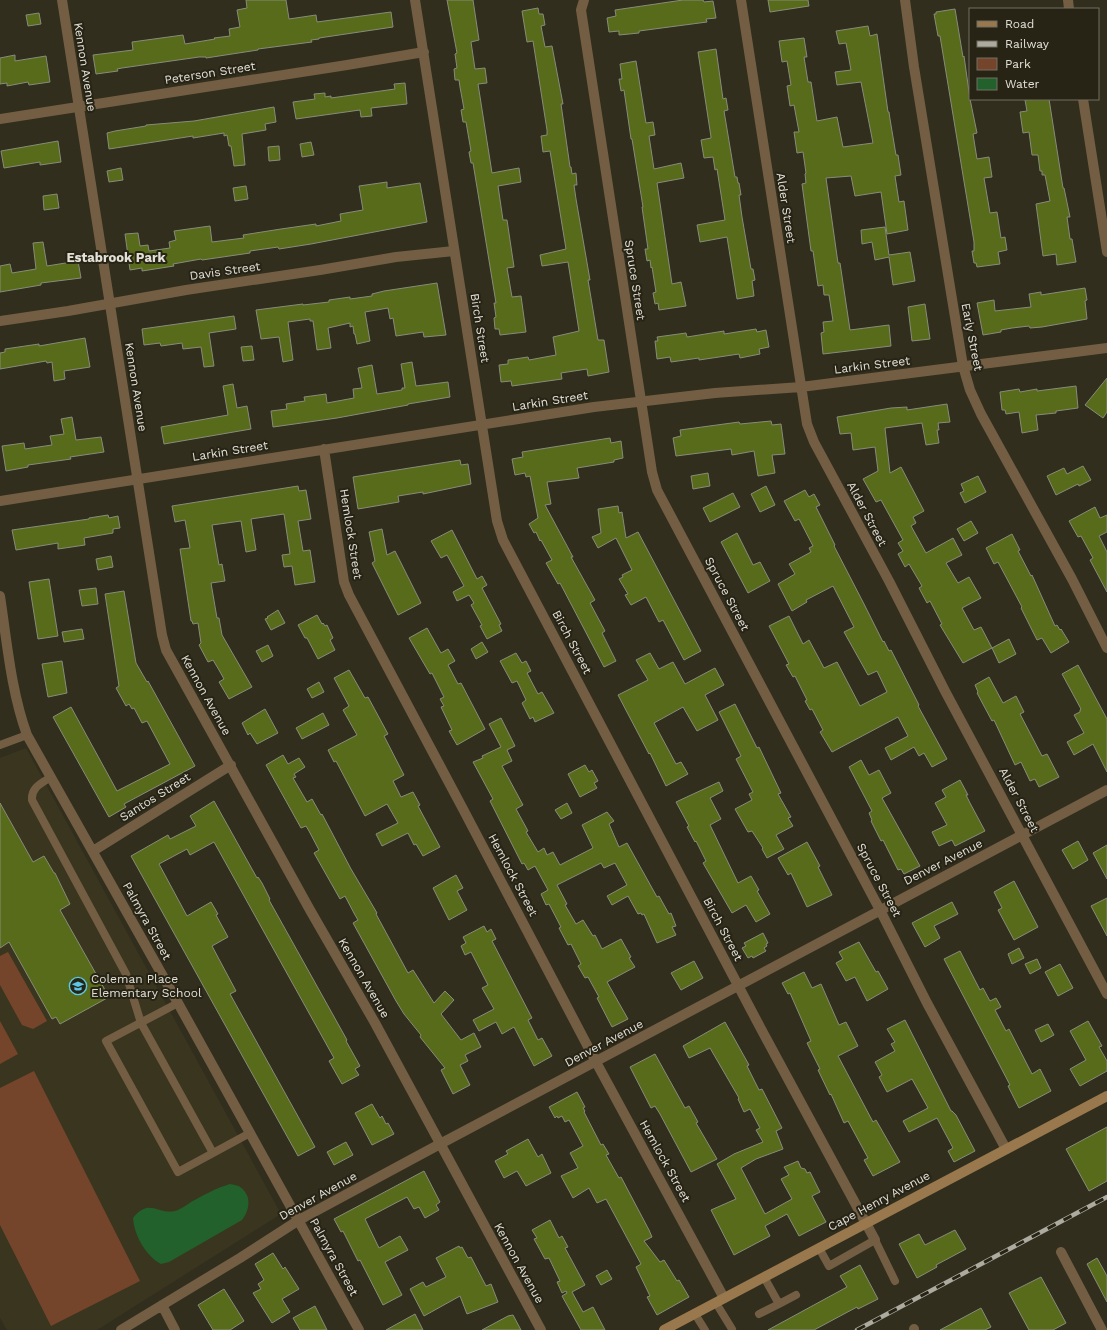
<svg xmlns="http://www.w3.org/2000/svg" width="1107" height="1330" font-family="'Work Sans',sans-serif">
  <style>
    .built { fill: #3a351f }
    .green { fill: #74452a }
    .water { fill: #22612b }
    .building { fill: #586b1a; stroke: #868c7a }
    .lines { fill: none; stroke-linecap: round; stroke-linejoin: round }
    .lane { stroke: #735e43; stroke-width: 8 }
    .street { stroke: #735e43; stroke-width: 10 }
    .secondary { stroke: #99784d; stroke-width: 10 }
    .rail-casing { stroke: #adaba0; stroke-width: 4.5 }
    .rail { stroke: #272415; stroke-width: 3; stroke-dasharray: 9; stroke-linecap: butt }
    .labels { text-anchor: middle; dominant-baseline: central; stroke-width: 4; stroke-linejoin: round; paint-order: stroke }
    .street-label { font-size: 12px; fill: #e2e0d7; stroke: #272415 }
    .poi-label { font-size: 12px; fill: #e2e0d7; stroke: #272415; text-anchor: start }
    .neighbourhood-label { font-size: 13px; font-weight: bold; fill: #e2e0d7; stroke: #272415 }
  </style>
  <rect width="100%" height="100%" fill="#312e1e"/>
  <path class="built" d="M26,748L281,1214L97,1330H7L0,1318V758Z"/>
  <path class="green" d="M8,952L47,1021L33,1029L22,1025L0,985V956Z
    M0,1021L18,1054L0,1064Z
    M34,1071L140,1281L51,1326L0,1225V1088Z"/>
  <path class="water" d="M230,1184C233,1185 238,1185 240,1187C252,1195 250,1210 242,1220L169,1262L161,1264C146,1256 134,1235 133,1218C150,1196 159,1217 178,1210C182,1208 187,1205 191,1202C204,1195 216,1188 230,1184Z"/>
  <path class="building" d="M246,0H286L289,19L316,15L317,22L391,12L393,27L319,38V39L311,40L312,42L258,49V50L206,58V57H199L122,68L117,69L118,71L96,74L93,55L133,50L132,42L183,35L185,44L215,39L214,38L230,36L229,29L240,27L237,10L247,8Z
    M447,0H473L479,40L471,42L475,69L485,68L487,83L478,84L492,173L519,168L521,182L498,186L503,220H507L514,267L507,268L512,297L521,296L526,332L500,335L499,329H495L494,318L496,317L494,303H496L473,163H471L469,152L471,151L466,122H463L461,110L464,109L460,87L459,80H455L454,69L457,68L455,54L457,53Z
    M683,0H703L704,2L713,1L716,18L706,19L707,22L639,31V33L619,35V31L609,32L607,18L616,16L615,10Z
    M768,0H808L809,6L770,12Z
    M538,8L539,14H543L545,25L541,26L545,47L552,46L563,104H561L570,167H571L572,174L576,173L577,185H574L576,199L590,280H588L598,340H604L609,372L588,376L587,369L561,373L562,379L512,386L511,381L501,382L499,365L508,364V360L528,357L529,360L556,355L553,337L579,331L568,262L542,266L540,255L566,249L550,151L543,152L541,136L547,135V130L533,41L527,42L522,11Z
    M955,9L963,57L964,56L970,99L977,133L973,134L977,159L989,157L992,177L984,178L990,213L997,212L1001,238L1005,237L1007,250L998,252L1000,264L977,267L976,263H974L972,251H974V242L940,36H938L934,14H936V12Z
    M39,13L41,24L28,26L26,15Z
    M868,26L870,36L877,34L888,112H889L890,119L896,155H898L901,175L895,176L899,202L904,201L908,230L887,234L881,192L855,196L851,176L826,178L838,263H840L850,330L889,325L891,346L823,354L821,333L824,332L823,322L833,321L829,295H824L823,285L818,286L813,251H811L802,184L806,183L805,174L806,173L803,152L797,153L794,132H799L794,105L790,106L787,86L791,85L787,61L782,62L779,41L804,38L807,57H804L808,82H811L817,121L837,117L843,147L873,143L861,82L837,85L835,72L851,70L846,43L839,44L836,31Z
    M716,49L723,99L726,98L728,110L724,111L735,177H737L738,183H739L741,195H739L742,217L751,269H753L755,280L752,281L754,296L737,299L727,237L700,242L697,225L725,220L717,169L715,170L713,157L704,158L701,140L711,138V137L698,52Z
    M15,55V61L46,56L50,82L29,85L28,82L7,86V83L0,84V58Z
    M636,61L646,123L653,122L655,135L649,136L654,169L681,163L684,178L657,183L672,284L681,282L686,306L659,310L658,303L655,304L653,293L656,292L652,267L651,268L650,260L647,261L645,249H648L642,207H643L632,139H631L624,90L621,91L619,79H622L620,64Z
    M405,83L407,104L371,108L372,116L361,117L360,110L296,119L293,102L315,99L314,94L325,93V97L331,96V98L395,89L394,84Z
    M1033,99H1049L1063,188H1064L1070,217H1067L1070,239H1072L1076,262L1057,265L1056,254L1043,256L1036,204L1050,201L1045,175H1042V171H1040L1038,155H1032L1029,132L1023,133L1020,112L1027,111L1025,100Z
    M274,107L276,122L265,124L266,130L242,134L245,165L234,166L231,146H229L227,135L224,136V133L193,138V136L109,149L107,133L115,131L146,126V125L194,121Z
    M58,141L61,162L40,165V162L4,168L1,151Z
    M311,142L314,155L302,157L300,144Z
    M279,146L280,160L269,161L268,147Z
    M121,168L123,180L109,182L107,171Z
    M387,182V188L420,183L427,222L311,244L279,249L278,247L250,251V253L202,260L201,259L173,264L174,266L142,271V268L130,270L125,234L138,233L140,246L148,245L149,251L170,248L169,242L176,240L174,231L210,226L212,242L244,238L243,235L281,229L316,224V226L341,221L340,214L363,210L359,186Z
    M246,186L248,199L235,201L233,188Z
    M57,194L59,208L44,210L43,196Z
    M885,227L889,255L910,252L915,281L893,285L889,257L875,260L872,242L862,244L861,230Z
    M43,242L47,266L78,261L81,278L41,283V285L0,292V266L10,264L12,273L36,269L33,243Z
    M437,283L446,335L424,337L423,332L396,336L393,318L390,319L388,308L365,312L370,341L357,344L355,334H354L353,326L350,327V323L328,328L331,348L317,350L313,321H310V319L288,322L293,360L283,362L279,337L261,339L256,310L303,304V305L329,302V300L350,297V299L372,296V294L384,291Z
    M1085,288L1087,300L1085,301L1087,319L1042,327L1030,328L1029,326L1012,328L1001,330V332L983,335L977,303L994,300L995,311L1031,307L1029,294L1041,292V295Z
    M925,304L930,339L912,341L908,307Z
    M234,316L236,329L209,333L214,366L204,367L201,347L183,349L182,343L161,346L160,343L144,345L142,329Z
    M756,329L757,332L766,330L769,347L759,349L760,354L740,358L739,354L699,360V358L671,362L670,357L657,359L655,341H658L657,337L686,333L687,337L724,331V334Z
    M85,338L90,367L64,371L65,379L54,381L52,362L47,363L46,361L0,369V353L5,352V349L39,344V346Z
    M252,346L254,360L243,361L241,347Z
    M412,362L416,386L448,382L450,397L408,404V405L337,418L273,427L271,411L287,409L286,404L305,401L304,397L326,394L327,403L354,398L353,389L362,388L358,368L372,365L377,394L402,390V388H405L401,364Z
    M1107,378V412L1103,418L1085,405Z
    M233,384L237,408L247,406L251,429L164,444L161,427L228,415L223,386Z
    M1076,386L1078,408L1056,411V413L1036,415L1038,430L1022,433L1019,412L1006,414L1005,410H1002L1000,392L1019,389L1020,392L1037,389V391Z
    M947,404L950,422L938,423L939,430H937L939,443L926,445L922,423L885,428L890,473L901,467L924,511L913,517L916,523L911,526L926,553L953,538L962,555L946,563L958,583L969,577L981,598L962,608L974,630L981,627L992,648L963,663L940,625L942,624L930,601L927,603L919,588L922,586L909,564L905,567L898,554L903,551L898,543L903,540L881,500L876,502L863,479L878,471L875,447L853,450L851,433L840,434L837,417L891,408L907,407V410Z
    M72,417L76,440L101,437L104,452L70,457L71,459L28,465V467L6,471L2,446L24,443L25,449L52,445L50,436L64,434L61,419Z
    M771,421L772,425L781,424L785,454L772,455L775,473L758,476L754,451L732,455L731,449L676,456L673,438L681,436L680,430L739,422L740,424Z
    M610,438L611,443L621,441L623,458L614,460V462L577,468L579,478L547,482L551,504L545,505L573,557H571L595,600L590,603L605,631L602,633L616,661L604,667L560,583L558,584L546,563L552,560L541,540L540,541L536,532L534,533L529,524L538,518L530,476L526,477L525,473L515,475L512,459L523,457L522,452Z
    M460,460L461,465L468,464L471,484L423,494V492L398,496L399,502L358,509L353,477Z
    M1083,466L1091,480L1079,486L1078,484L1056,495L1047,476L1064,468L1067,474Z
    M708,473L710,486L693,489L691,476Z
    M978,476L986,492L965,503L960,493L964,491L961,484Z
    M298,486L299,491L306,490L311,519L298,521L303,551L310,550L315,582L295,585L292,566L284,567L282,555L290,554L284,514L251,519L256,550L246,552L241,521L212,525L219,565L222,564L225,581L211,583L217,618H219L222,635L252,687L229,699L219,682L224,679L219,670L213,660L208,662L199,645L201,643L198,623L193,624L192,621H191L180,549L190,548L185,520L175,522L172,506Z
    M766,486L775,505L760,512L751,494Z
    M805,490L809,497L814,494L820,505L816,507L835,545L834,546L864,604L883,642L884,641L889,651L891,650L919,705L918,706L947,759L932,767L924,753L919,756L914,747L891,760L885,748L908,736L898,717L832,752L820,732L823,730L812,709L810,710L805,701L807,700L795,676L793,677L786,665L789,664L769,626L789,616L803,644L809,640L824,668L837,662L860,706L887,692L877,671L868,675L844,632L854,627L833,586L806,600L807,602L792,611L778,584L795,574L789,564L811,552L809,548L813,546L799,519L795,521L784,501Z
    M733,493L740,507L710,522L703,508Z
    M618,506L619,513L622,512L626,538L638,532L701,651L684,660L663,620L659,622L646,597L631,605L625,595L628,594L619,579L623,577L622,575L632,570L616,538L598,548L592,537L601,533L598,509Z
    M1095,507L1100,518L1107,515V532L1099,536L1107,552V592L1090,560L1093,558L1081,536L1078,537L1069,521Z
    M108,515L109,518L118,516L120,528L113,529V533L84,538L85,545L58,549V543L16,550L12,530L89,519V518Z
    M971,521L978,533L964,541L957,529Z
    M382,529L387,555L395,551L421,603L398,615L372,563L375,561L369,532Z
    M452,530L477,579L482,576L487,585L482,588L501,624L499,625L502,631L487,639L480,626L482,625L471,605L474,603L469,595L457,601L453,592L464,586L447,555L441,558L431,541Z
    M737,533L753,565L760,562L770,581L748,593L721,542Z
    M1012,534L1020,550L1018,551L1031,576L1032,575L1055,626L1057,625L1060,630L1061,629L1069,642L1051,653L1042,638L1037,640L1021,608L1022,607L998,562L994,564L986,548Z
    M111,556L113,567L98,570L96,559Z
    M49,579L58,636L38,639L29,582Z
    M96,588L98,604L82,606L79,590Z
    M124,591L136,663L147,682L148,681L195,766L124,804L126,807L109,817L53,717L71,707L117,791L170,764L147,721L142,723L134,708L132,709L129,704L126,706L116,688L119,686L105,594Z
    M278,610L285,623L271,630L265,619L268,618L267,617Z
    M317,615L322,624L323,623L325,626L327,625L333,638L330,640L335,650L318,659L307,638H305L298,625Z
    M427,628L441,653L448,649L455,661L448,665L458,684L461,683L485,729L457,745L449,731L452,730L441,707L444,706L440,699L444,697L432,673L430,674L409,638Z
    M82,629L84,639L64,642L62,632Z
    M1009,639L1016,654L999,663L992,648Z
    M482,642L488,652L476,659L471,649Z
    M268,645L273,656L262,662L256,651Z
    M516,653L522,663L526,661L531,671L527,673L538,694L542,692L554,713L535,722L533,717L530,719L522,703L526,700L517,681L512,683L500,661Z
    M650,653L659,669L673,662L685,684L715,668L724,685L705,695L718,720L697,731L683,707L654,723L676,764L681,762L688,774L666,786L650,753L649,754L618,695L648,680L636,660Z
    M62,661L67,693L48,697L42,664Z
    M1078,665L1107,719V772L1093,744L1074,755L1067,742L1084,733L1074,715L1080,712V710L1081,709L1062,674Z
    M349,670L365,698L368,697L388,734L384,736L404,775L393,781L401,797L413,792L420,805L418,806L440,847L423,856L416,844L414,845L408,833L382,846L376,834L398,823L387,804L365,816L336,761L334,762L328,750L357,735L343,710L349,706L334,678Z
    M989,677L1003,703L1016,696L1024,712L1020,714L1042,756L1047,754L1059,777L1039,787L1035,779L1030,781L1021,762L1015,765L994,720L992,721L977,693L978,692L975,685Z
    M319,682L324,692L312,698L307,689Z
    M735,704L757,748L759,747L781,793L778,794L791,817L788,818L793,826L776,835L784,849L767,858L762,849L763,848L752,831L748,832L735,809L752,800L749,794L753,792L736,759L741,756L719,712Z
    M265,709L278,733L257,744L250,733L248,735L242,723Z
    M323,713L329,725L302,739L296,728Z
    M501,718L515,746L507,750L512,761L502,766L523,805L516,809L528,831L526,832L538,852L544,848L547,855L553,852L560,865L593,848L582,825L607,812L614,821L609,824L619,847L627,843L657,897L659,896L669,914L671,913L676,926L672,927L676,935L657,943L644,914L642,915L641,913L638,914L628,896L612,905L607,896L627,885L615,863L604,868L601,863L557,885L567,904L565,905L576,924L583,920L593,936L595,935L602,949L621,939L631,957L629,958L635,967L607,982L628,1019L612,1027L597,998L599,997L588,977L585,978L578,966L581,964L571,944L568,945L559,928L561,927L549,904L546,905L541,894L548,890L535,866L528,870L524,863L522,864L490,801L493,799L473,762L483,758L482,756L501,747L489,724Z
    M283,755L288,764L299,758L305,767L294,774L296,777L293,778L307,802L312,799L321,815L322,814L351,869L377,913L376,914L408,973L413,970L434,1003L445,991L454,1000L441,1014L461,1040L474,1033L481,1047L465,1055L468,1061L460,1065L470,1085L453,1094L441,1070L445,1068L420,1037L421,1035L404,1014L396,1001L353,923L358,920L355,915L345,896L340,899L314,853L319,850L309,831L306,826L301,828L266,765Z
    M861,760L869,775L879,770L891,793L882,798L920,866L904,874L901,869L898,870L883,840L881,841L871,821L872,820L869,813L872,811L849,767Z
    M585,765L589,772L592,770L598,781L594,783L597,788L580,797L568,774Z
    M960,780L968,795H966L970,803L985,831L955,846L952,840L939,846L932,832L947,825L935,803L946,797L942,790Z
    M719,782L723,791L710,798L721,819L710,825L738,883L751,876L759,890L757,891L770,914L756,922L746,905L732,913L703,863L706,861L696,841L695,842L687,827L689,826L676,802Z
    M214,801L257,878L258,877L262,883L270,899L269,900L347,1040L346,1041L360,1066L355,1069L359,1075L342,1084L329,1061L334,1058L214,842L190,855L187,849L159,864L187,916L211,902L218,914L216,915L228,937L212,946L236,991L230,994L315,1147L298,1156L131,856L168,835L170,839L196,826L190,816Z
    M0,803L33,862L44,856L54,873H55L70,904L60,910L109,997L60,1024L56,1017L52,1019L9,942L0,948Z
    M567,803L572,813L561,819L555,810Z
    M1078,841L1088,860L1073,869L1062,850Z
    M807,842L820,866L818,867L832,895L807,907L791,873L788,875L778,858Z
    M1107,845V879L1093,853Z
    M456,875L463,888L457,891L467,910L449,920L433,888Z
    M1014,881L1038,927L1014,940L998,910L1002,908L994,892Z
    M1107,898V936L1091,906Z
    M952,902L958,914L934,926L940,938L925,947L912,923Z
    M484,926L487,932L491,929L496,939L492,941L532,1018L528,1020L538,1040L542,1038L552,1056L534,1066L514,1027L502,1034L496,1022L479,1031L473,1020L494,1009L482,988L488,985L471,952L465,955L461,946L466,943L463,937Z
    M763,933L768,943L766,944L767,946L764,948L766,951L753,958L752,956L748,958L742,948L746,946L744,943Z
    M859,942L876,972L878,971L888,989L867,1001L855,977L846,981L836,963L843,959L839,952Z
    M1019,948L1024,958L1012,964L1008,954Z
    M960,951L980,990L983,988L990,1001L996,998L1001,1007L995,1010L1006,1031L1009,1029L1032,1074L1040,1069L1051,1091L1019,1108L1008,1086L1010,1085L944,959Z
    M1037,959L1041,968L1030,974L1025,964Z
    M694,961L703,978L681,990L671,973Z
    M1060,964L1073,988L1058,996L1045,972Z
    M804,972L812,988L821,984L839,1025L846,1022L858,1046L838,1056L873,1122L876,1120L900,1162L873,1176L864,1160L868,1158L848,1121L844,1123L831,1094L830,1095L818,1070L820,1069L807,1043L811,1041L790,993L788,994L782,983Z
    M905,1020L951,1111H952L956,1115L975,1151L954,1162L948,1151L953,1148L937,1118L909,1132L903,1121L928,1108L912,1079L887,1092L879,1077L882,1075L875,1062L895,1051L891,1044L895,1042L887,1029Z
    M1088,1021L1102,1046L1099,1047L1107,1061V1071L1080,1086L1070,1069L1086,1060L1070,1031Z
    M725,1022L749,1065L747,1066L759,1090L762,1089L782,1128L776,1131L783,1149L756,1159L741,1168L765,1214L792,1199L781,1179L789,1175L784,1167L798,1161L801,1168L805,1169L807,1173L810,1172L820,1192L812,1196L826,1222L799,1236L787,1214L765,1226L770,1236L734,1255L711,1210L736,1199L717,1164L734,1154L763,1142L756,1130L760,1128L750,1109L744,1112L738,1099L739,1098L710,1048L689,1058L683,1046Z
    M1048,1024L1054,1035L1041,1042L1035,1030Z
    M655,1054L685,1108L689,1106L698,1122L696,1123L717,1159L691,1172L660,1114L655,1106L651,1108L630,1067Z
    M577,1092L585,1107L583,1108L585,1111L584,1112L601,1145L603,1144L609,1154L606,1155L619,1178L621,1177L649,1230L652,1237L644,1241L660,1262L664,1260L677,1281L679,1280L689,1297L657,1315L647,1297L650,1296L636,1267L641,1264L606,1199L597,1203L589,1188L573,1198L561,1176L578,1168L570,1153L583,1146L569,1120L565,1122L562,1116L558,1118L557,1116L555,1118L549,1107Z
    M372,1104L380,1118L382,1116L386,1124L388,1123L394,1134L372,1145L355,1113Z
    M1107,1127V1181L1089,1191L1066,1149Z
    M528,1139L538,1157L542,1154L551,1173L526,1186L517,1171L504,1178L495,1161L508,1154L506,1151Z
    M346,1142L353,1155L334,1165L327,1152Z
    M424,1171L440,1202L436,1205L439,1210L425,1218L419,1207L414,1209L407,1197L365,1219L379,1248L400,1236L408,1250L385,1262L402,1295L383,1305L360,1260L358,1261L343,1231L341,1232L334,1219Z
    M550,1220L559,1238L562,1236L568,1247L565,1248L585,1285L572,1292L583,1312L593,1307L605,1330H581L562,1296L567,1293L566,1291L562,1293L557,1282L560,1281L549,1258L545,1259L534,1239L537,1238L532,1230Z
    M955,1230L966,1249L936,1265L937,1267L917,1278L899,1244L919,1234L925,1245Z
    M459,1246L460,1248L462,1247L468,1258L471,1257L486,1286L491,1284L498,1302L467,1314L460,1296L424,1316L410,1289L423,1282L426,1287L446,1277L436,1258Z
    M273,1253L283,1269L285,1267L299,1289L282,1299L290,1312L272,1323L253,1293L261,1289L258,1284L264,1280L255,1264Z
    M1097,1258L1107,1276V1302L1087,1264Z
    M860,1265L878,1299L858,1309L857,1307L814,1330H768L847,1287L840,1276Z
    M607,1270L612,1279L601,1285L596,1276Z
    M1041,1277L1066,1323L1053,1330H1029L1009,1293Z
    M224,1289L244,1321L230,1330H213L198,1305Z
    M315,1306L327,1330H300L293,1318Z
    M981,1308L991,1327L985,1330H940Z
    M415,1314L423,1330H386Z
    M513,1315L521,1330H482L508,1316Z"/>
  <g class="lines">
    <path class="lane" d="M0,745L27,735
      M51,777C42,783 31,787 32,800L126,974L141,1023L213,1153
      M178,1003L106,1041L178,1172L250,1133
      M819,1248L829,1266L875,1240L895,1281
      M764,1277L779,1304L796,1295
      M716,1303L732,1329
      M695,1314L705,1330
      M759,1314L779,1304"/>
    <path class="street" d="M62,0L162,635L166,650L310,910L375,1023L541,1330
      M415,0L497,521L503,540L760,1027L875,1240
      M584,0L581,10L652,472L657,490L880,910L927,1003L1006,1149
      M741,0L807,424L814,442L889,581L945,691L1107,994
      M905,0L914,67L963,366L970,390L981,414L1072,579L1107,648
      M1068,0L1069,9
      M1083,99L1107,252
      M0,119L347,65L424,52
      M0,321L68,311L186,290L320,270L396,257L454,251
      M324,449L344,582L349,595L463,809L596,1062L724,1298
      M0,501L594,407L715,393L801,387L1107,348
      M0,596C7,642 11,691 27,735L178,1003L359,1330
      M93,851L231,765
      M1061,1252L1102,1330
      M162,1305L175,1330
      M914,1329V1330
      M121,1330L240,1258L299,1220L440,1144L1107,790"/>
    <path class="secondary" d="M664,1330L1107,1096"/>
    <defs>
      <path id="rail" d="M857,1330L1107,1197"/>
    </defs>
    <use href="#rail" class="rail-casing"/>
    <use href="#rail" class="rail"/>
  </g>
  <defs>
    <symbol id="school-ring" viewBox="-11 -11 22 22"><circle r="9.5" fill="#272415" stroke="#5ac8e6" stroke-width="1.5"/><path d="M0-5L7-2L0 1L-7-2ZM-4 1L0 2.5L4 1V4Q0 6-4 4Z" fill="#5ac8e6"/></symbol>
  </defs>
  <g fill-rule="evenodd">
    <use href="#school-ring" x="68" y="976" width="20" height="20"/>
  </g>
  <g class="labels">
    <g class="street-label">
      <text transform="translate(85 67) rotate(81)">Kennon Avenue</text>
      <text transform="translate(210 73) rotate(-9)">Peterson Street</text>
      <text transform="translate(786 208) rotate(81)">Alder Street</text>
      <text transform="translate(225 271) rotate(-8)">Davis Street</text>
      <text transform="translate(635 280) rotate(81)">Spruce Street</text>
      <text transform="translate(480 328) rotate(81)">Birch Street</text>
      <text transform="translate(972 337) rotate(79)">Early Street</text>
      <text transform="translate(872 365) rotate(-7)">Larkin Street</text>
      <text transform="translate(136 387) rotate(81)">Kennon Avenue</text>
      <text transform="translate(550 401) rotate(-9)">Larkin Street</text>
      <text transform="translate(230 451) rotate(-9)">Larkin Street</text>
      <text transform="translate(867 514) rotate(62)">Alder Street</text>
      <text transform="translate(351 534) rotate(81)">Hemlock Street</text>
      <text transform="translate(727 594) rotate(62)">Spruce Street</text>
      <text transform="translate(572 642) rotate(62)">Birch Street</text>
      <text transform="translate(206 695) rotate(61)">Kennon Avenue</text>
      <text transform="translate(155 797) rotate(-32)">Santos Street</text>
      <text transform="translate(1019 800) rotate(62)">Alder Street</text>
      <text transform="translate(943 862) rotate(-27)">Denver Avenue</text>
      <text transform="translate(513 875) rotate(62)">Hemlock Street</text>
      <text transform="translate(879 880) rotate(62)">Spruce Street</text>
      <text transform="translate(147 921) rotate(61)">Palmyra Street</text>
      <text transform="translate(723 929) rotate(62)">Birch Street</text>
      <text transform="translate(364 978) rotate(60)">Kennon Avenue</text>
      <text transform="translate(604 1043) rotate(-28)">Denver Avenue</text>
      <text transform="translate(665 1161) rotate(61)">Hemlock Street</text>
      <text transform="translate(318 1196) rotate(-29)">Denver Avenue</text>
      <text transform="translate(879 1201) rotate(-28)">Cape Henry Avenue</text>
      <text transform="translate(334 1257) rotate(61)">Palmyra Street</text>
      <text transform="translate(519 1263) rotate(61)">Kennon Avenue</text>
    </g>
    <g class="poi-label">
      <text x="91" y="979">Coleman Place<tspan x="91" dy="14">Elementary School</tspan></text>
    </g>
    <g class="neighbourhood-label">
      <text x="116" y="257">Estabrook Park</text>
    </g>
  </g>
  <rect x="969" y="8" width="130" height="92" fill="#272415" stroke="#726f63"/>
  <rect x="977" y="21" width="20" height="6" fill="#99784d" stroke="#726f63"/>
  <text x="1005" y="28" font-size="12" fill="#e2e0d7">Road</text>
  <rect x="977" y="41" width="20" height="6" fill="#adaba0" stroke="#726f63"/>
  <text x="1005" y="48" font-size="12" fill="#e2e0d7">Railway</text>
  <rect x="977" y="58" width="20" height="12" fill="#74452a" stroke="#726f63"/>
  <text x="1005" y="68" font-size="12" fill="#e2e0d7">Park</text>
  <rect x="977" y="78" width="20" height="12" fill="#22612b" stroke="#726f63"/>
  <text x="1005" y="88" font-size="12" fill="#e2e0d7">Water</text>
</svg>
